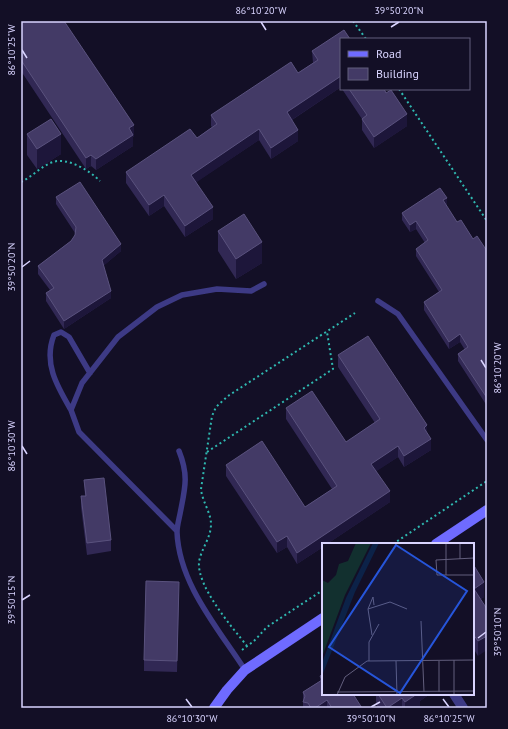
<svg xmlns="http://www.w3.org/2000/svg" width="508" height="729" font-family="'PT Sans',sans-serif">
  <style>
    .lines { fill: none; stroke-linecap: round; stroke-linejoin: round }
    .path { stroke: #2fb8b0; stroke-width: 2; stroke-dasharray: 2 3; stroke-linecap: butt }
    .lane { stroke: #3d3a85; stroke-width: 5.5 }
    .street { stroke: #3d3a85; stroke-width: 10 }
    .secondary { stroke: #6f6bff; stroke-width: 10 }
    .wall { fill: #312854 }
    .shaded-wall { fill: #1d163a }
    .building { fill: #433a66; stroke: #5a527e }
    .ticks { fill: none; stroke: #d9d4ff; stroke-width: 1.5 }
    .inset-road { fill: none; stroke: #625e7d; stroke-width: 1 }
    .view { fill: #2655da; fill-opacity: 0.15; stroke: #2655da; stroke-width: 2 }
    .inset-edge { fill: none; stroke: #d9d4ff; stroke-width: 2 }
    .neatline { fill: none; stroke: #d9d4ff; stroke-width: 1.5 }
    .ticks-label { font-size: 10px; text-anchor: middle; fill: #d9d4ff }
  </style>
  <rect width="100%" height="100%" fill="#130f26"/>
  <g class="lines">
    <path class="path" d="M353,21L366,39
      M399,89L487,221
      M21,182C32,177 41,166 53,162C68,157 90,171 100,181
      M207,452L333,369L327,332
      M393,544L487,481
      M247,646C232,627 197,587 199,562C201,549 211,538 211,524C211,513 202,501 201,489L212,416L216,407L228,396L355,313
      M242,650L254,641L267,627L323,590"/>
    <path class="lane" d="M378,301L398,314L487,440
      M71,410C57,386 43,363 54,335L61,332L69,337L90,373
      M179,451C189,476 185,488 180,514C179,519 177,526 177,532C179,584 218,628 245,670
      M177,531L79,432L71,410L82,383L118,337L157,307L182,295L217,289L251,291L264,284"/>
    <path class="street" d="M454,694L463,708"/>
    <path class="secondary" d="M436,544L487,510
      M214,708L227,690L245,670L323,618"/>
  </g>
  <path class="wall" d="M21,21L134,137H133V146L96,170L91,166L86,169L21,71Z
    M341,39V88V87L292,120L298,141L271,159L259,140L196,182L213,219L185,237L164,206L149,216L126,183V172L197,138L212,127L211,126V115L298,73L313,63L312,51Z
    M342,89H384L407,126L374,148L362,130V119Z
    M27,134L61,154L37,169L27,155Z
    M56,197L121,251L103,266L111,298L64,329L46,301V293L50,290L38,274V266L71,241L75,235V233L56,204Z
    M446,206L457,222L473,239L487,251V406L458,361V354L465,350L460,342L449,349L424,310V302L439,292L416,256V249L425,243L416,229L410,232L402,220V213Z
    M218,231L262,263L236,279L218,251Z
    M338,355L427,433L431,450L404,467L398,457L376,471L390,502L327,544H323V547L297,564L287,547L277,553L226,476V465L305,507L332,489L286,419V408L346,442L375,423L338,367Z
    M84,480L111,540V551L87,555L81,507V496H85Z
    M487,559V577L486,575V560Z
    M473,564L484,597L481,599L478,656L473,648Z
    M179,593L177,672L144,671V660Z
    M320,676L362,708H303V692L320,681Z
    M376,694H430L420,701V707L418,708H378L376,704Z"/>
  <path class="shaded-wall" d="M341,76V87L287,123V112Z
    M407,114V126L374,148V137Z
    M134,125V137H133V146L96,170V159L129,128Z
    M259,129V140L191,186V175Z
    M298,130V141L271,159V148Z
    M61,134V154L37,169V149Z
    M91,155V166L86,169V158Z
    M164,195V206L149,216V205Z
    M447,198V206L443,200Z
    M213,207V219L185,237V226Z
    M416,221V229L410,232V225Z
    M262,242V263L236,279V259Z
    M121,244V251L102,267V260Z
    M111,291V298L64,329V321Z
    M460,334V342L449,349V342Z
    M427,425V437L424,428Z
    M431,439V450L404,467V456Z
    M398,446V457L371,475V464Z
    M390,491V502L327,544H323V547L297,564V553Z
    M287,536V547L277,553V542Z
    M484,582V597L474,603V589Z
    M487,636V650L478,656V641Z
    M417,694H430L420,701V707L418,708H405V702Z
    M402,698V708H387Z
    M327,700V708H315Z"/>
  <path class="building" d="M21,21H64L134,125L129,128L133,135L96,159L91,155L86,158L21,60Z
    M344,30L350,39H341V76L287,112L298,130L271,148L259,129L191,175L213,207L185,226L164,195L149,205L126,172L190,129L197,138L217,124L211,115L291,62L298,73L318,60L312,51Z
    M349,89H384L386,93L391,90L407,114L374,137L362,119L367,115Z
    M51,119L61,134L37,149L27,134Z
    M80,182L121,244L102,260L111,291L64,321L46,293L54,288L38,266L71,241L75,235L76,227L56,197Z
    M440,188L447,198L443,200L457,222L461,220L473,239L477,236L487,251V398L458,354L468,347L460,334L449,342L424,302L442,290L416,249L428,240L416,221L410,225L402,213Z
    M244,214L262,242L236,259L218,231Z
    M368,336L427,425L424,428L431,439L404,456L398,446L371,464L390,491L297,553L287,536L277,542L226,465L262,441L305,507L337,486L286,408L312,391L346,442L380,419L338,355Z
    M104,478L111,540L87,543L81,496H86L84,480Z
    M473,564L484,582L474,589L487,609V636L478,641L473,634Z
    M146,581L179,582L177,661L144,660Z
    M323,674V694H353L362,708H332L327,700L315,708H311L308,703L303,702L305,696L303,692L322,680L320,676Z
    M378,694H417L405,702L402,698L387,708Z"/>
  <path class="ticks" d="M261,22L266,30M391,27L399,22M22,50L27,58M22,267L30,261M481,360L486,368M22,446L27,454M22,600L30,595M478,638L486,632M186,699L192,707M443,699L449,707M371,707L380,702"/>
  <g transform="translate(322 543)">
    <rect width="152" height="152" fill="#130f26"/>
    <path d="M34,0H49L23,52L0,114V37L6,40L14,32L17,21L26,18Z" fill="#12302f"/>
    <path d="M51,0H57L33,49L0,133V120L24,55Z" fill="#0c2248"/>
    <path class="inset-road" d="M124,0V32M138,0V16M152,15L114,17L115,32H152M46,66L51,54L52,62M99,78L102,149M50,92L46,66L68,59L85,66M132,117V152M47,118V99L57,81M74,118L75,152M117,118V149M15,149L152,148M15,152L23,134L45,118L152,117"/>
    <path class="view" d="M74,2L145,48L78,150L7,104Z"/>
    <rect width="152" height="152" class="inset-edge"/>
  </g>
  <rect width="508" height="729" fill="none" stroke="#130f26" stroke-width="44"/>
  <rect x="340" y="38" width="130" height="52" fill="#130f26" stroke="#625e7d"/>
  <rect x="348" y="51" width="20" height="6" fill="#6f6bff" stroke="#625e7d"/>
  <text x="376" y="58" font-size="12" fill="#d9d4ff">Road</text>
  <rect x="348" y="68" width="20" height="12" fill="#433a66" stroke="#625e7d"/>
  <text x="376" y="78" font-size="12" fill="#d9d4ff">Building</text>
  <rect x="22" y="22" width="464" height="685" class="neatline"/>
  <g class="ticks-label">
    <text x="261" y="14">86°10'20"W</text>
    <text x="399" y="14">39°50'20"N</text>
    <text transform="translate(11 50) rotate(-90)" y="4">86°10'25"W</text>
    <text transform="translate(11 267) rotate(-90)" y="4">39°50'20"N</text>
    <text transform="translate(497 368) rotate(-90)" y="4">86°10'20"W</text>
    <text transform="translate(11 446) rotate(-90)" y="4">86°10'30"W</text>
    <text transform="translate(11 600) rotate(-90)" y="4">39°50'15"N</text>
    <text transform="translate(497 632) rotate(-90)" y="4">39°50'10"N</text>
    <text x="192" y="722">86°10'30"W</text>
    <text x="371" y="722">39°50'10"N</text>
    <text x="449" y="722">86°10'25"W</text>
  </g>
</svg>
